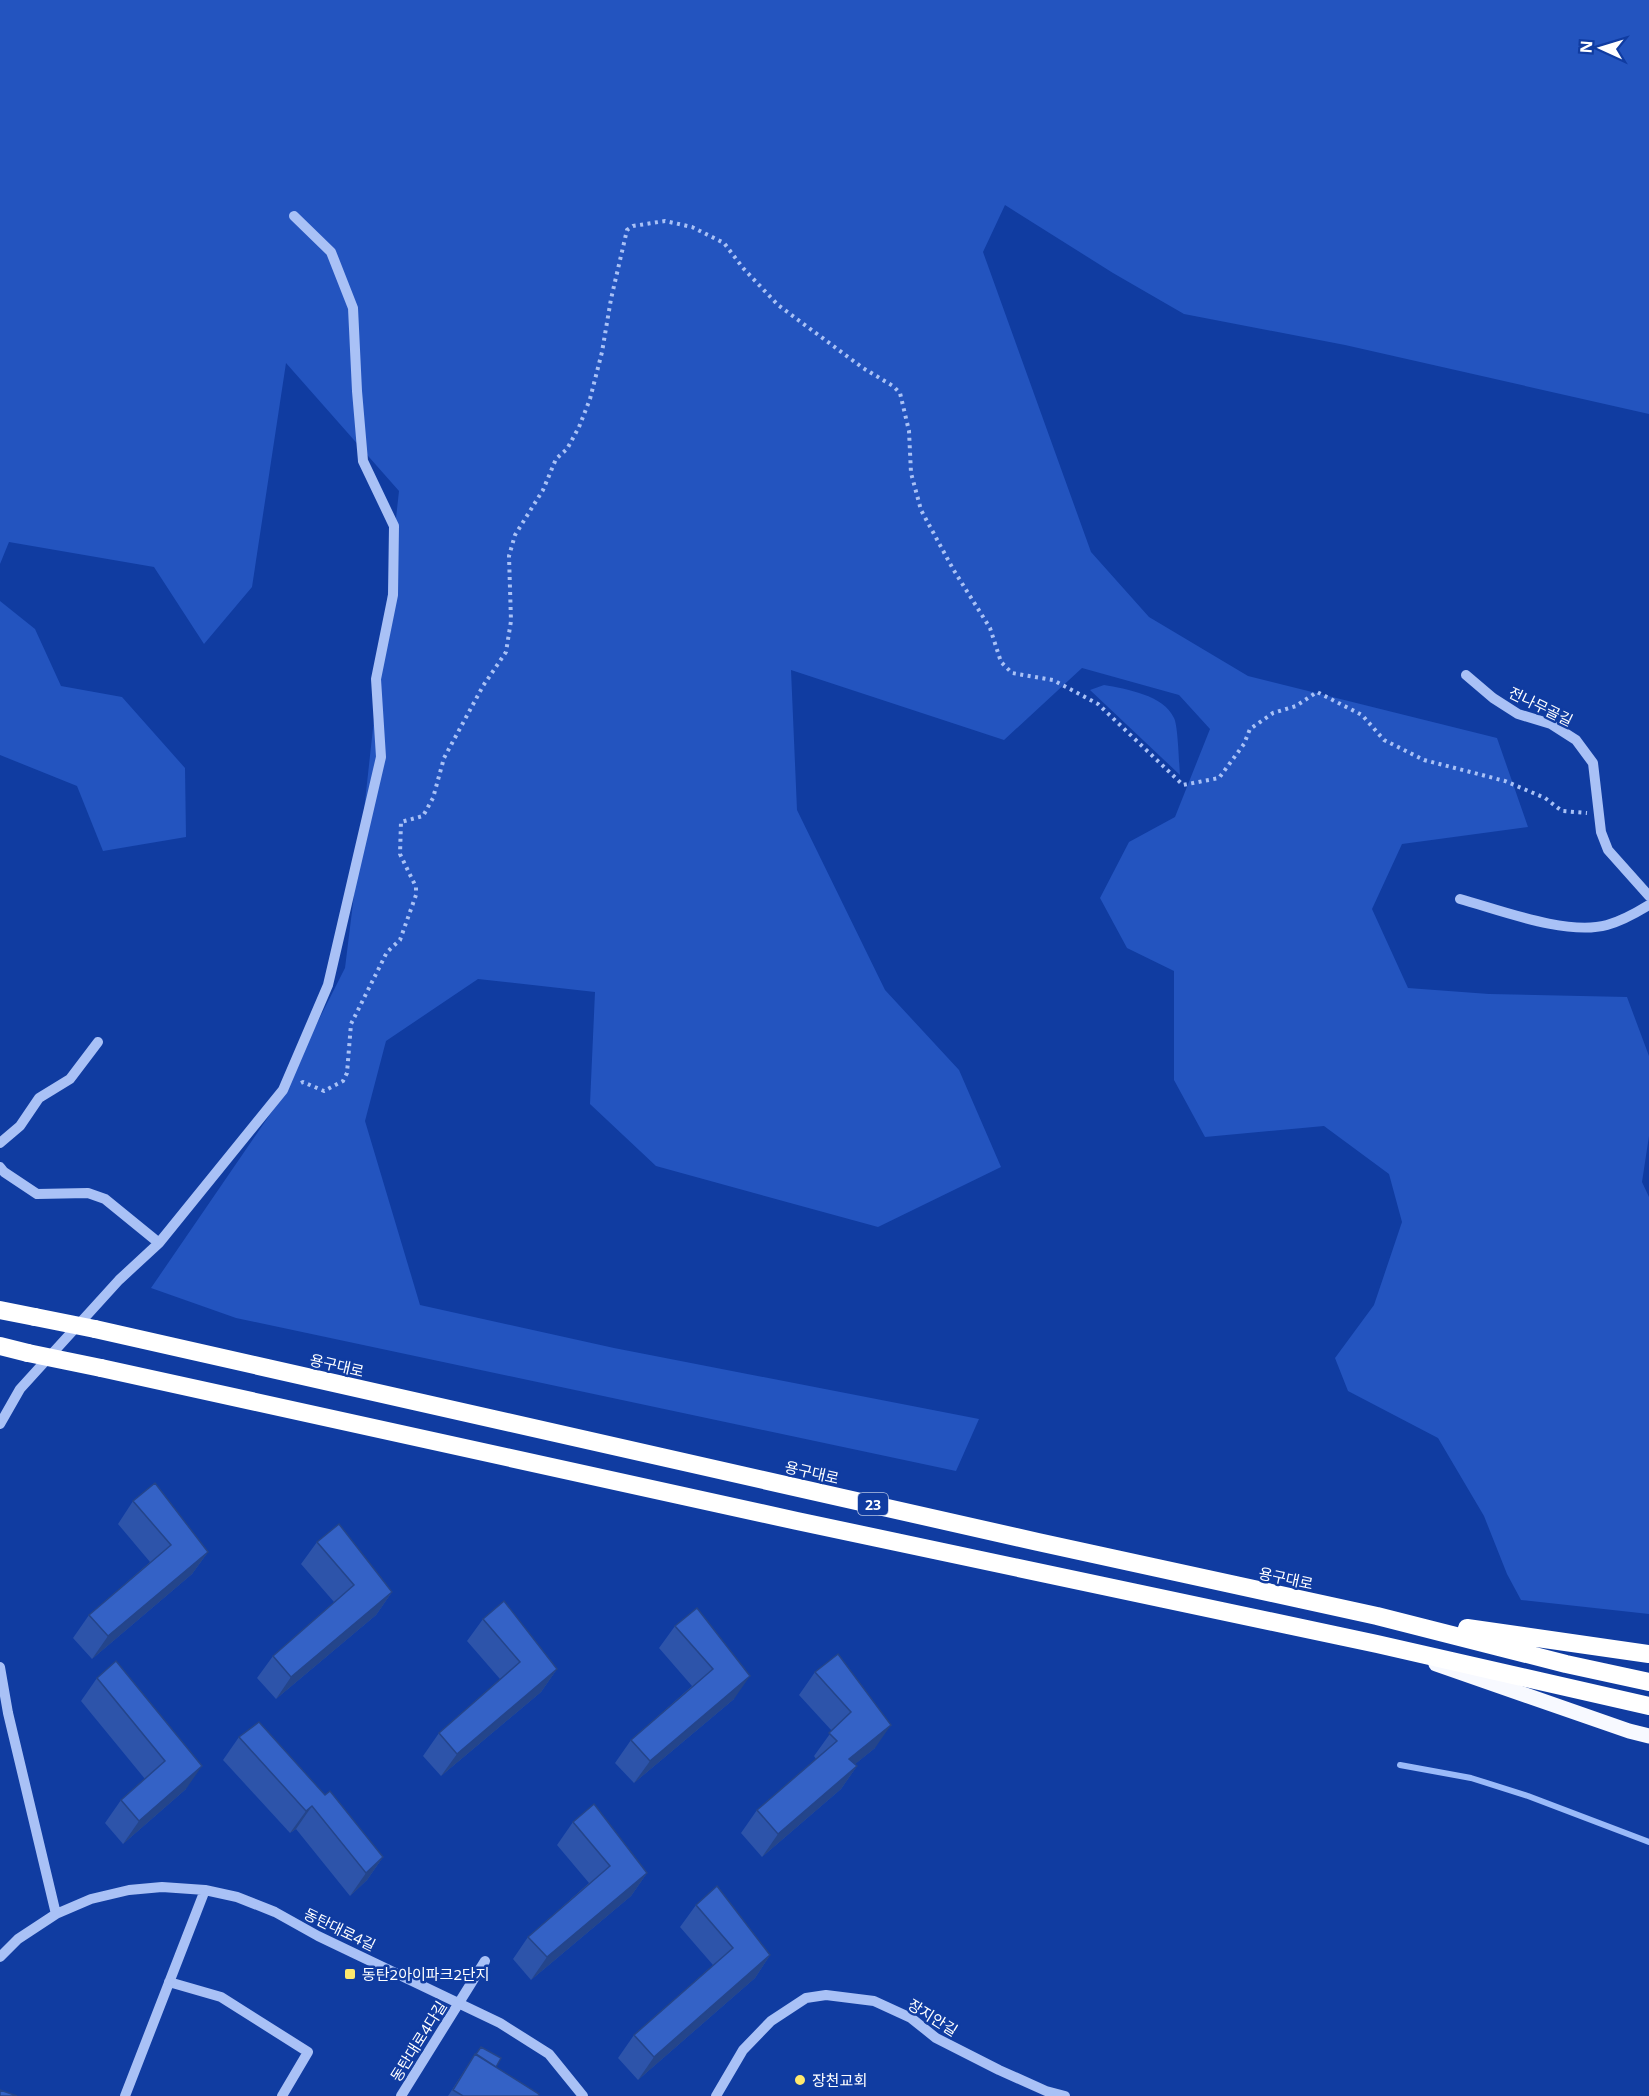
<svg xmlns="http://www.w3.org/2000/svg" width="1649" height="2096" font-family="'Noto Sans','Noto Sans KR',sans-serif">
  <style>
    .green { fill: #2354bf }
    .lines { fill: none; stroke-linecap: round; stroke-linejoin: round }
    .stream { stroke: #9abaf9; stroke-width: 6 }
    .path { stroke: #a9c1f6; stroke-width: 4; stroke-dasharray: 3 4.5; stroke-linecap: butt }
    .minor { stroke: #a9c1f6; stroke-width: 10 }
    .major { stroke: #f7f9ff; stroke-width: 15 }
    .highway { stroke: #fff; stroke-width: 18 }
    .highway-bridge { stroke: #fff; stroke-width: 18 }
    .wall { fill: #2d54aa }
    .shaded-wall { fill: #24458b }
    .building { fill: #3462c6; stroke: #24458b; stroke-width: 1.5 }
    .poi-dot { fill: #ffe96d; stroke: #103ca1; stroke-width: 2 }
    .labels { text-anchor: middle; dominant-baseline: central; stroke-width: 5; stroke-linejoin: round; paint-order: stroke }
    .shield { fill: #103ca1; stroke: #b7c4e3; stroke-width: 1.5 }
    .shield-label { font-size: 14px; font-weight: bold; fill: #fff }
    .street-label { font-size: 15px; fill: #fff; stroke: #103ca1 }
    .poi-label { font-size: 15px; fill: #fff; stroke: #103ca1; text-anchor: start }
  </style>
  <rect width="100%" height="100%" fill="#103ca1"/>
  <path class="green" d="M0,0H1649V414L1345,345L1184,314L1113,273L1005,205L983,252L1091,552L1149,617L1248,676L1497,738L1528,827L1402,844L1372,909L1408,988L1489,994L1627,997L1649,1056V1136L1642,1182L1649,1197V1614L1521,1600L1507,1574L1484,1516L1438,1438L1348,1391L1335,1358L1374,1305L1402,1222L1389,1174L1324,1126L1205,1137L1174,1080V971L1127,948L1100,898L1129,842L1175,817L1210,729L1179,695L1082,668L1004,740L791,670L797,810L885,990L959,1070L1001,1167L878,1227L656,1166L590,1104L595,992L478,979L386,1041L365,1121L420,1305L614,1348L979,1419L956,1471L236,1318L151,1288L273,1110L345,968L361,838L399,491L286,363L252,587L204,644L154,567L9,542L0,564Z
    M0,601L35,629L61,686L122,697L185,768L186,837L103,851L77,786L0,755Z
    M1104,685C1126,689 1164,695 1174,718C1178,725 1179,764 1180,775L1090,690Z"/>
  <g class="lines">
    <path class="stream" d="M1400,1765L1471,1778L1528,1796L1649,1842"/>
    <path class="path" d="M301,1083L303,1082L324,1091L343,1081L347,1073L351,1024L387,952L400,940L416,895V887L400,854L401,822L423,816L433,798L444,758L483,686L506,652L511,621L509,556L515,535L543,490L556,459L567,449L579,427L590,399L602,352L611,299L627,230L633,226L665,221L692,227L724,243L743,268L778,305L863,368L893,386L900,393L909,431L911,473L921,510L953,569L990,628L1001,662L1012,673L1053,680L1098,704L1183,785L1219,778L1244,744L1250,729L1273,713L1296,706L1317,692L1362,715L1384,740L1424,760L1505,781L1545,798L1562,811L1587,813"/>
    <path class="minor" d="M1466,675L1493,698L1518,714L1551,724L1576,740L1593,763L1601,832L1608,850L1649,896
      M1460,899C1500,910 1567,936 1607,925C1622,921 1636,913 1649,905
      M0,1143L20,1126L39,1098L70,1079L98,1042
      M0,1167L4,1172L37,1194L88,1193L105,1199L159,1243
      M0,1424L20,1389L119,1280L159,1243L283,1090L328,985L381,757L376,679L393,595L394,526L363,461L357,391L353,308L331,252L294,216
      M0,1667L8,1713L56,1914
      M0,1957L18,1939L56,1914L91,1899L129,1890L162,1887L205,1890L237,1897L275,1912L318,1936L500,2023L549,2054L583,2096
      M169,1982L221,1997L308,2052L282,2096
      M125,2096L205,1890
      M401,2096L485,1961
      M716,2096L743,2050L771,2021L806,1998L826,1995L874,2001L911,2018L936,2038L999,2070L1046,2091L1065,2096"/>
    <path class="major" d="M1436,1664L1629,1731L1649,1736"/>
    <path class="highway" d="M0,1310L35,1317
      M95,1329L1038,1542L1377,1616L1566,1664L1649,1682
      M0,1346L28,1353
      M101,1368L797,1521L1377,1644L1649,1706
      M1467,1628L1649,1654"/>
    <path class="highway-bridge" d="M35,1317L95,1329
      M28,1353L101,1368"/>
  </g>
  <path class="wall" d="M133,1501L208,1552L192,1574L92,1659L73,1638L89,1615L150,1562L118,1524Z
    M317,1542L392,1592L376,1615L276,1699L257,1678L273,1656L334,1602L301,1564Z
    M697,1608L734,1699L634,1783L615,1763L631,1740L692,1686L659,1648L675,1626Z
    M483,1619L557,1669L541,1692L441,1776L423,1756L439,1733L500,1679L467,1641Z
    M838,1654L875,1748L855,1764L857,1766L841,1789L762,1857L741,1833L757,1810L816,1759L814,1756L832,1731L799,1695L815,1672Z
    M116,1661L186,1789L123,1844L105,1823L121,1800L145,1779L81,1701L97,1678Z
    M239,1737L325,1795L383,1857L367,1880L350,1896L296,1829L290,1833L223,1760Z
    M573,1822L647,1873L631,1896L531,1980L513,1959L528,1937L589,1883L557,1845Z
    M696,1905L770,1955L755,1978L638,2080L618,2058L634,2035L713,1965L680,1927Z
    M475,2054L496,2067L538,2096H448Z"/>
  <path class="shaded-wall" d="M208,1552L192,1574L92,1659L108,1636Z
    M392,1592L376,1615L276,1699L291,1677Z
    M557,1669L541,1692L441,1776L457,1754Z
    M750,1676L734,1699L634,1783L650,1761Z
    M891,1725L875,1748L833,1782L849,1759Z
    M202,1766L186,1789L123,1844L139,1821Z
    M857,1766L841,1789L762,1857L778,1834Z
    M312,1806L296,1829L290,1833L306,1811Z
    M383,1857L367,1880L350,1896L366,1873Z
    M647,1873L631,1896L531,1980L547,1957Z
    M770,1955L755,1978L638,2080L654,2057Z"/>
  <path class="building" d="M155,1483L208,1552L108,1636L89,1615L171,1545L133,1501Z
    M339,1524L392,1592L291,1677L273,1656L354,1585L317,1542Z
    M504,1601L557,1669L457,1754L439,1733L520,1662L483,1619Z
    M697,1608L750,1676L650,1761L631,1740L713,1669L675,1626Z
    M838,1654L891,1725L849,1759L857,1766L778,1834L757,1810L837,1741L829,1733L851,1712L815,1672Z
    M116,1661L202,1766L139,1821L121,1800L165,1761L97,1678Z
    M259,1722L325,1795L330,1791L383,1857L366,1873L312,1806L306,1811L239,1737Z
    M594,1804L647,1873L547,1957L528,1937L610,1866L573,1822Z
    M717,1886L770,1955L654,2057L634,2035L733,1948L696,1905Z
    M481,2047L501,2058L496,2067L476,2054Z
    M475,2054L539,2094L538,2096H463L453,2090Z
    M0,2090L17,2096H0Z"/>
  <g class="poi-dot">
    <rect x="344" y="1968" width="12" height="12" rx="3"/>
    <circle cx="800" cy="2080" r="6"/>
  </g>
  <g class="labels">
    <rect class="shield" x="858" y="1493" width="30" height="22" rx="4.5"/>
    <g class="shield-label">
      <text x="873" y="1504">23</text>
    </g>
    <g class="street-label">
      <text transform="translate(1541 706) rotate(26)">전나무골길</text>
      <text transform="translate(337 1365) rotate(13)">용구대로</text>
      <text transform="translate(812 1472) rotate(13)">용구대로</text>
      <text transform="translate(1286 1578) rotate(12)">용구대로</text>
      <text transform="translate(340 1929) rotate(26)">동탄대로4길</text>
      <text transform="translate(933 2017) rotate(32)">장지안길</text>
      <text transform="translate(418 2041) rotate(-58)">동탄대로4다길</text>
    </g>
    <g class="poi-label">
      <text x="362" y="1974">동탄2아이파크2단지</text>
      <text x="812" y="2080">장천교회</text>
    </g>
  </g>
  <g transform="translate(1601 48) rotate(274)" stroke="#103ca1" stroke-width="4.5" paint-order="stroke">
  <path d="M0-4.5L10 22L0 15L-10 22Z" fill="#ffffff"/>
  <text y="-9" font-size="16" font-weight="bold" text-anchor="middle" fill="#ffffff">N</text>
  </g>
</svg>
